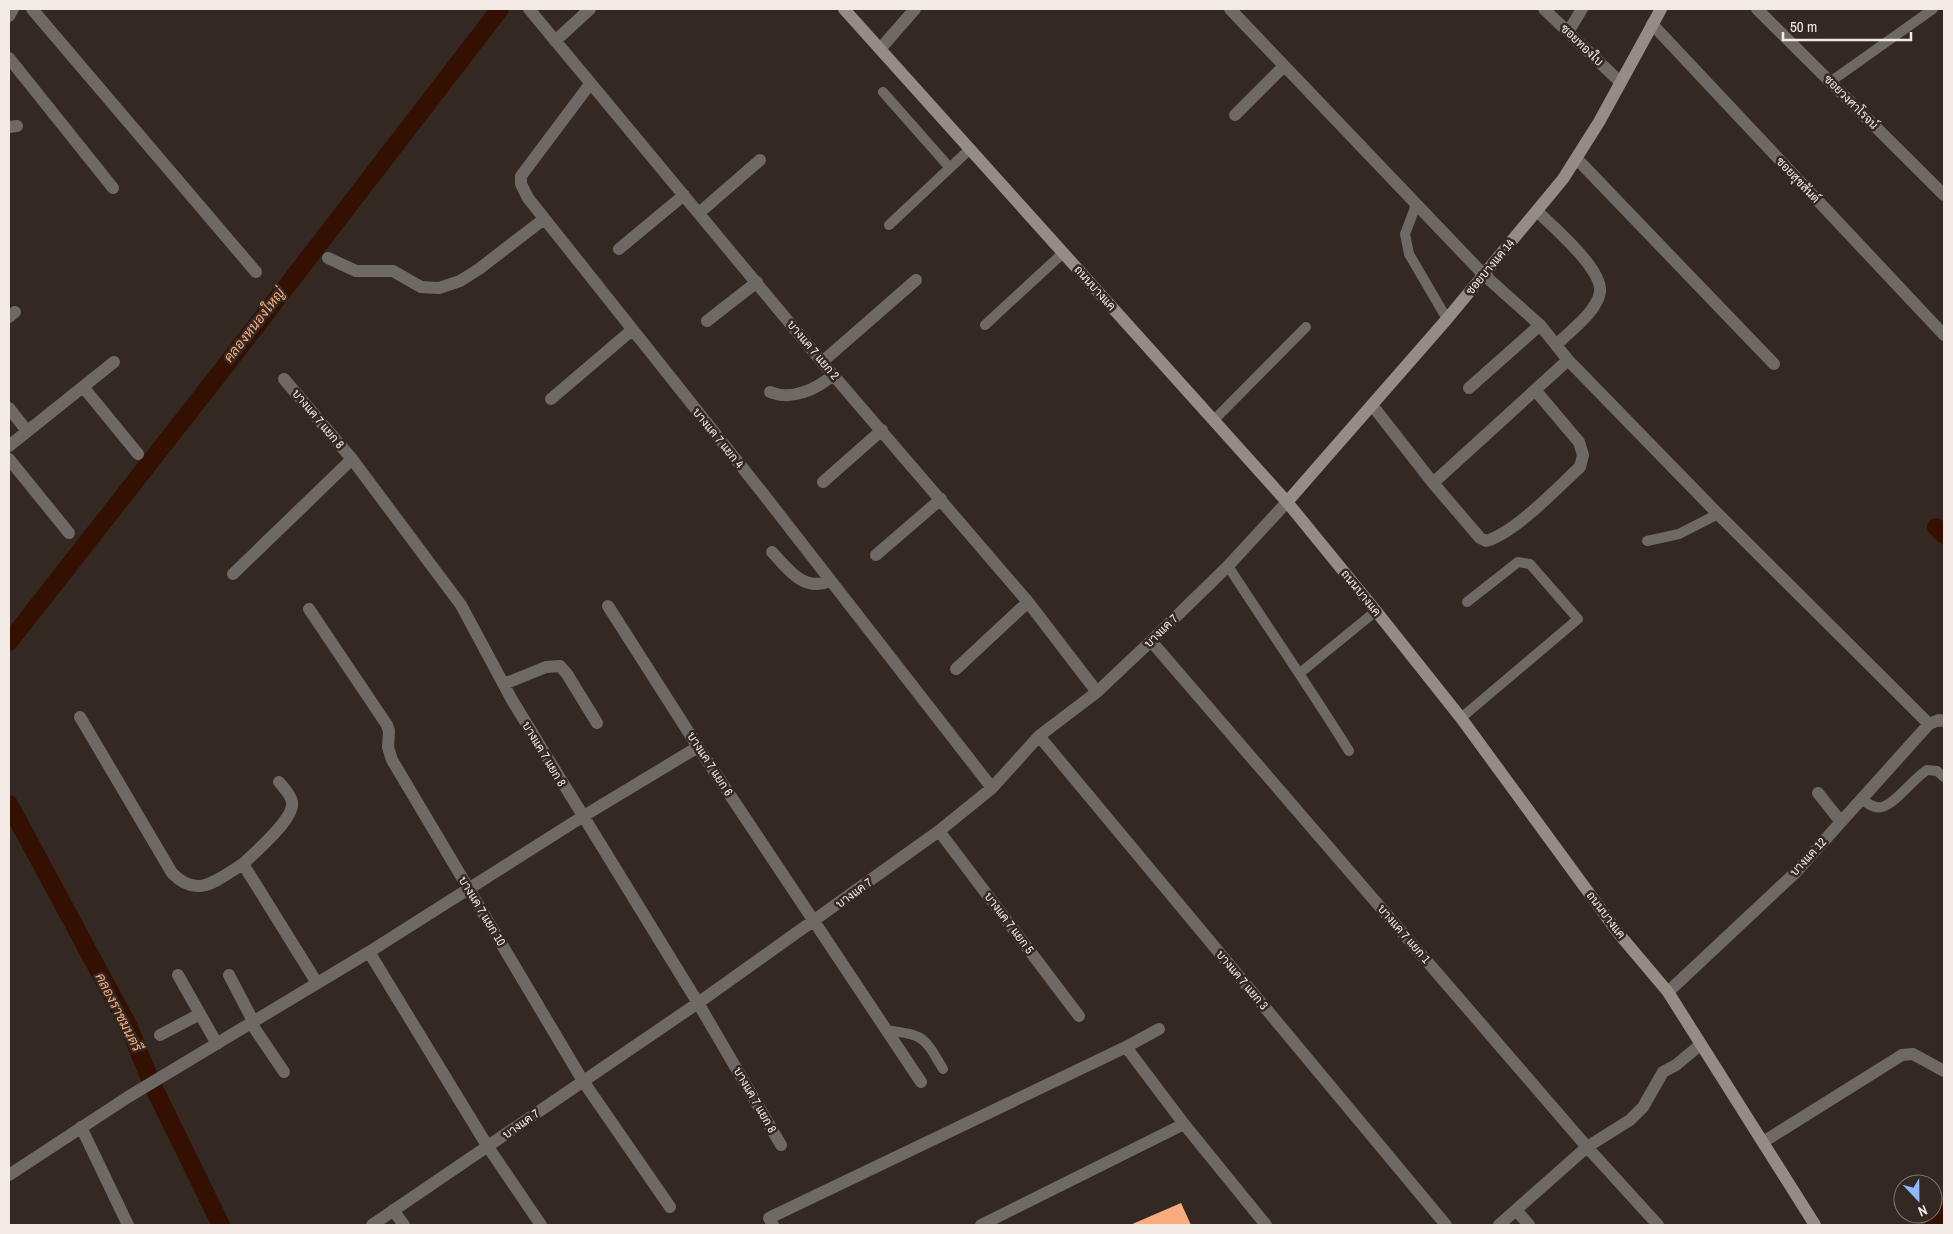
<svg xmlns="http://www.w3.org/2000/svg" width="1953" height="1234" font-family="'Archivo Narrow',Sarabun,sans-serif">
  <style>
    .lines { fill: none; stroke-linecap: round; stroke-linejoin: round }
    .canal { stroke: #331000; stroke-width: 18 }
    .building { fill: #f8ab7f }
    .lane { stroke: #6f6966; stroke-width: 10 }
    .street { stroke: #6f6966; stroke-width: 12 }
    .secondary { stroke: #968c86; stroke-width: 12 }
    .labels { text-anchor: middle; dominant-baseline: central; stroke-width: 5; stroke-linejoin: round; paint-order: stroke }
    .street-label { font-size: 12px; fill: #f3eae6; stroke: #342822 }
    .water-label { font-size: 14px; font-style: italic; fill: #faaa7e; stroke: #342822 }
  </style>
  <rect width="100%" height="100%" fill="#342822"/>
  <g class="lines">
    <path class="canal" d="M1936,527L1944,535
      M9,642L223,369L500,9
      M9,804L129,1027L152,1084L221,1225
      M1934,1225L1944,1213"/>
  </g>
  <path class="building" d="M1181,1203L1191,1225H1130Z"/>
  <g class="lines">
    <path class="lane" d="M1830,82L1933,9
      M883,92L950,168
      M1416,205L1405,234L1409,254L1447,319
      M889,225L970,149
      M985,325L1063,253
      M1214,420L1306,327
      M1647,541L1679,534L1718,514
      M1228,566C1268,628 1310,688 1349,751
      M1300,673L1376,611
      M1461,718L1578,619L1530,564L1518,562L1467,602
      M1861,799C1867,803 1874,809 1882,807C1895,804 1914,778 1927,770L1937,771L1944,777
      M886,1030C925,1036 923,1035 943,1069"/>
    <path class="street" d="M32,9L256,272
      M529,9L822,362L1028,602L1097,692
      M1230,9L1483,274L1540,325L1568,360L1718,514L1929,724
      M1544,9L1620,82
      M1757,9L1944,195
      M9,16L13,9
      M1652,24L1944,335
      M1568,32L1582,9
      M555,41L590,9
      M881,48L915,9
      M9,58L113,188
      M590,84L521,176V184L528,198L761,491L992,788
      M1235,115L1284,66
      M9,127L17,126
      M1577,159L1774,364
      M1537,211C1553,227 1603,269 1600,292C1597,312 1569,332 1556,345
      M699,213L760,160
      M619,249L684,195
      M328,258L356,271H393L421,287L439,288L460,281L479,269L544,219
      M9,317L15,312
      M707,321L757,282
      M822,362L916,280
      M284,379L352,459L461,605L512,700L698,1003L781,1145
      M84,388L138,454
      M1469,388L1540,325
      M770,392C792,401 817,389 833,375
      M551,399L632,330
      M1372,405L1433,483L1480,538L1486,541C1516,532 1556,489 1580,467L1583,455L1579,442L1535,390
      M9,408L27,431
      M9,446L114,362
      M9,459L69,533
      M823,482L882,430
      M1433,483L1568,360
      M772,552C789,570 803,592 831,581
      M876,555L941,499
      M233,574L352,459
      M608,606L698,747L921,1082
      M309,609L387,725L389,731L388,747L392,760L583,1081L670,1207
      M1151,641L1587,1147L1658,1225
      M956,669L1028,602
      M504,684L546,667L560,666L567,674L597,723
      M80,717L172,873C198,900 218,879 243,864L317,983
      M1039,736L1446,1225
      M1818,793L1841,822
      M939,831L1079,1016
      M243,864C255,852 295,819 292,802C291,795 284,788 279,782
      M369,952L488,1147L541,1225
      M178,975L217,1044
      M229,975L253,1021
      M1668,992L1796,872L1929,724L1939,720L1944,721
      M251,1023L284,1072
      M160,1035L200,1014
      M1126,1047L1159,1029
      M81,1127L128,1225
      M1763,1142L1902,1055L1913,1054L1944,1071
      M9,1175L128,1097L369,952L582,817L698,747
      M393,1210L404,1225
      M1516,1210L1529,1225
      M372,1225L698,1003L939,831L992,788L1039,736L1097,692L1151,641L1228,566L1287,502
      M773,1225L769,1218L1126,1047L1184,1124L1266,1225
      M981,1225L1184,1124
      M1499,1225L1587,1147L1630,1120L1643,1107L1663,1072L1676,1065L1700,1045"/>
    <path class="secondary" d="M844,9L1287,502L1376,611L1461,718L1619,934L1668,992L1815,1225
      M1287,502L1447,319L1563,179L1599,122L1661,9"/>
  </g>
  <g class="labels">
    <g class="street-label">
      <text transform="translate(1582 45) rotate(44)">ซอยทองใบ</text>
      <text transform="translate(1851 102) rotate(45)">ซอยวงศาโรจน์</text>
      <text transform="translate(1798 180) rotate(47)">ซอยสุขสันต์</text>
      <text transform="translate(1490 267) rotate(-50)">ซอยบางแค 14</text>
      <text transform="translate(1095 288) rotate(48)">ถนนบางแค</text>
      <text transform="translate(813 350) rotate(50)">บางแค 7 แยก 2</text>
      <text transform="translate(318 419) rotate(50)">บางแค 7 แยก 8</text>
      <text transform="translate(718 438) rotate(51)">บางแค 7 แยก 4</text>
      <text transform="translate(1361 593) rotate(51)">ถนนบางแค</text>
      <text transform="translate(1161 631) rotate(-44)">บางแค 7</text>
      <text transform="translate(544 754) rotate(59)">บางแค 7 แยก 8</text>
      <text transform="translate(710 764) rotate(57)">บางแค 7 แยก 6</text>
      <text transform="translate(1808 857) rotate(-47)">บางแค 12</text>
      <text transform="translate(854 893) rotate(-36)">บางแค 7</text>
      <text transform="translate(482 911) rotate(59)">บางแค 7 แยก 10</text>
      <text transform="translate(1606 915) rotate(53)">ถนนบางแค</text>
      <text transform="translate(1009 923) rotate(53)">บางแค 7 แยก 5</text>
      <text transform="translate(1404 934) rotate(49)">บางแค 7 แยก 1</text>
      <text transform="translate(1242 980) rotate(50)">บางแค 7 แยก 3</text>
      <text transform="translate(755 1100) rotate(60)">บางแค 7 แยก 8</text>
      <text transform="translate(521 1124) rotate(-35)">บางแค 7</text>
    </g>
    <g class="water-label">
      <text transform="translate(254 325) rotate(-52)">คลองหนองใหญ่</text>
      <text transform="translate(119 1012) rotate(63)">คลองราชมนตรี</text>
    </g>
  </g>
  <rect width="1953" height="1234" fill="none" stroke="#f3eae6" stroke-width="20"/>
  <g transform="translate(1918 1199) rotate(158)"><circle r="24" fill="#342822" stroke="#807670"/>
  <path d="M0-4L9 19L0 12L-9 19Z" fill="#8fb8fd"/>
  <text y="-8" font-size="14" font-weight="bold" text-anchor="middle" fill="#f3eae6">N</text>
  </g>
  <path d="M1783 32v8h128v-8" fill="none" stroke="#f3eae6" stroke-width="2.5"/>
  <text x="1790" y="32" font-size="15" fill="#f3eae6" stroke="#342822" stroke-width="4" paint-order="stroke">50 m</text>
</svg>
